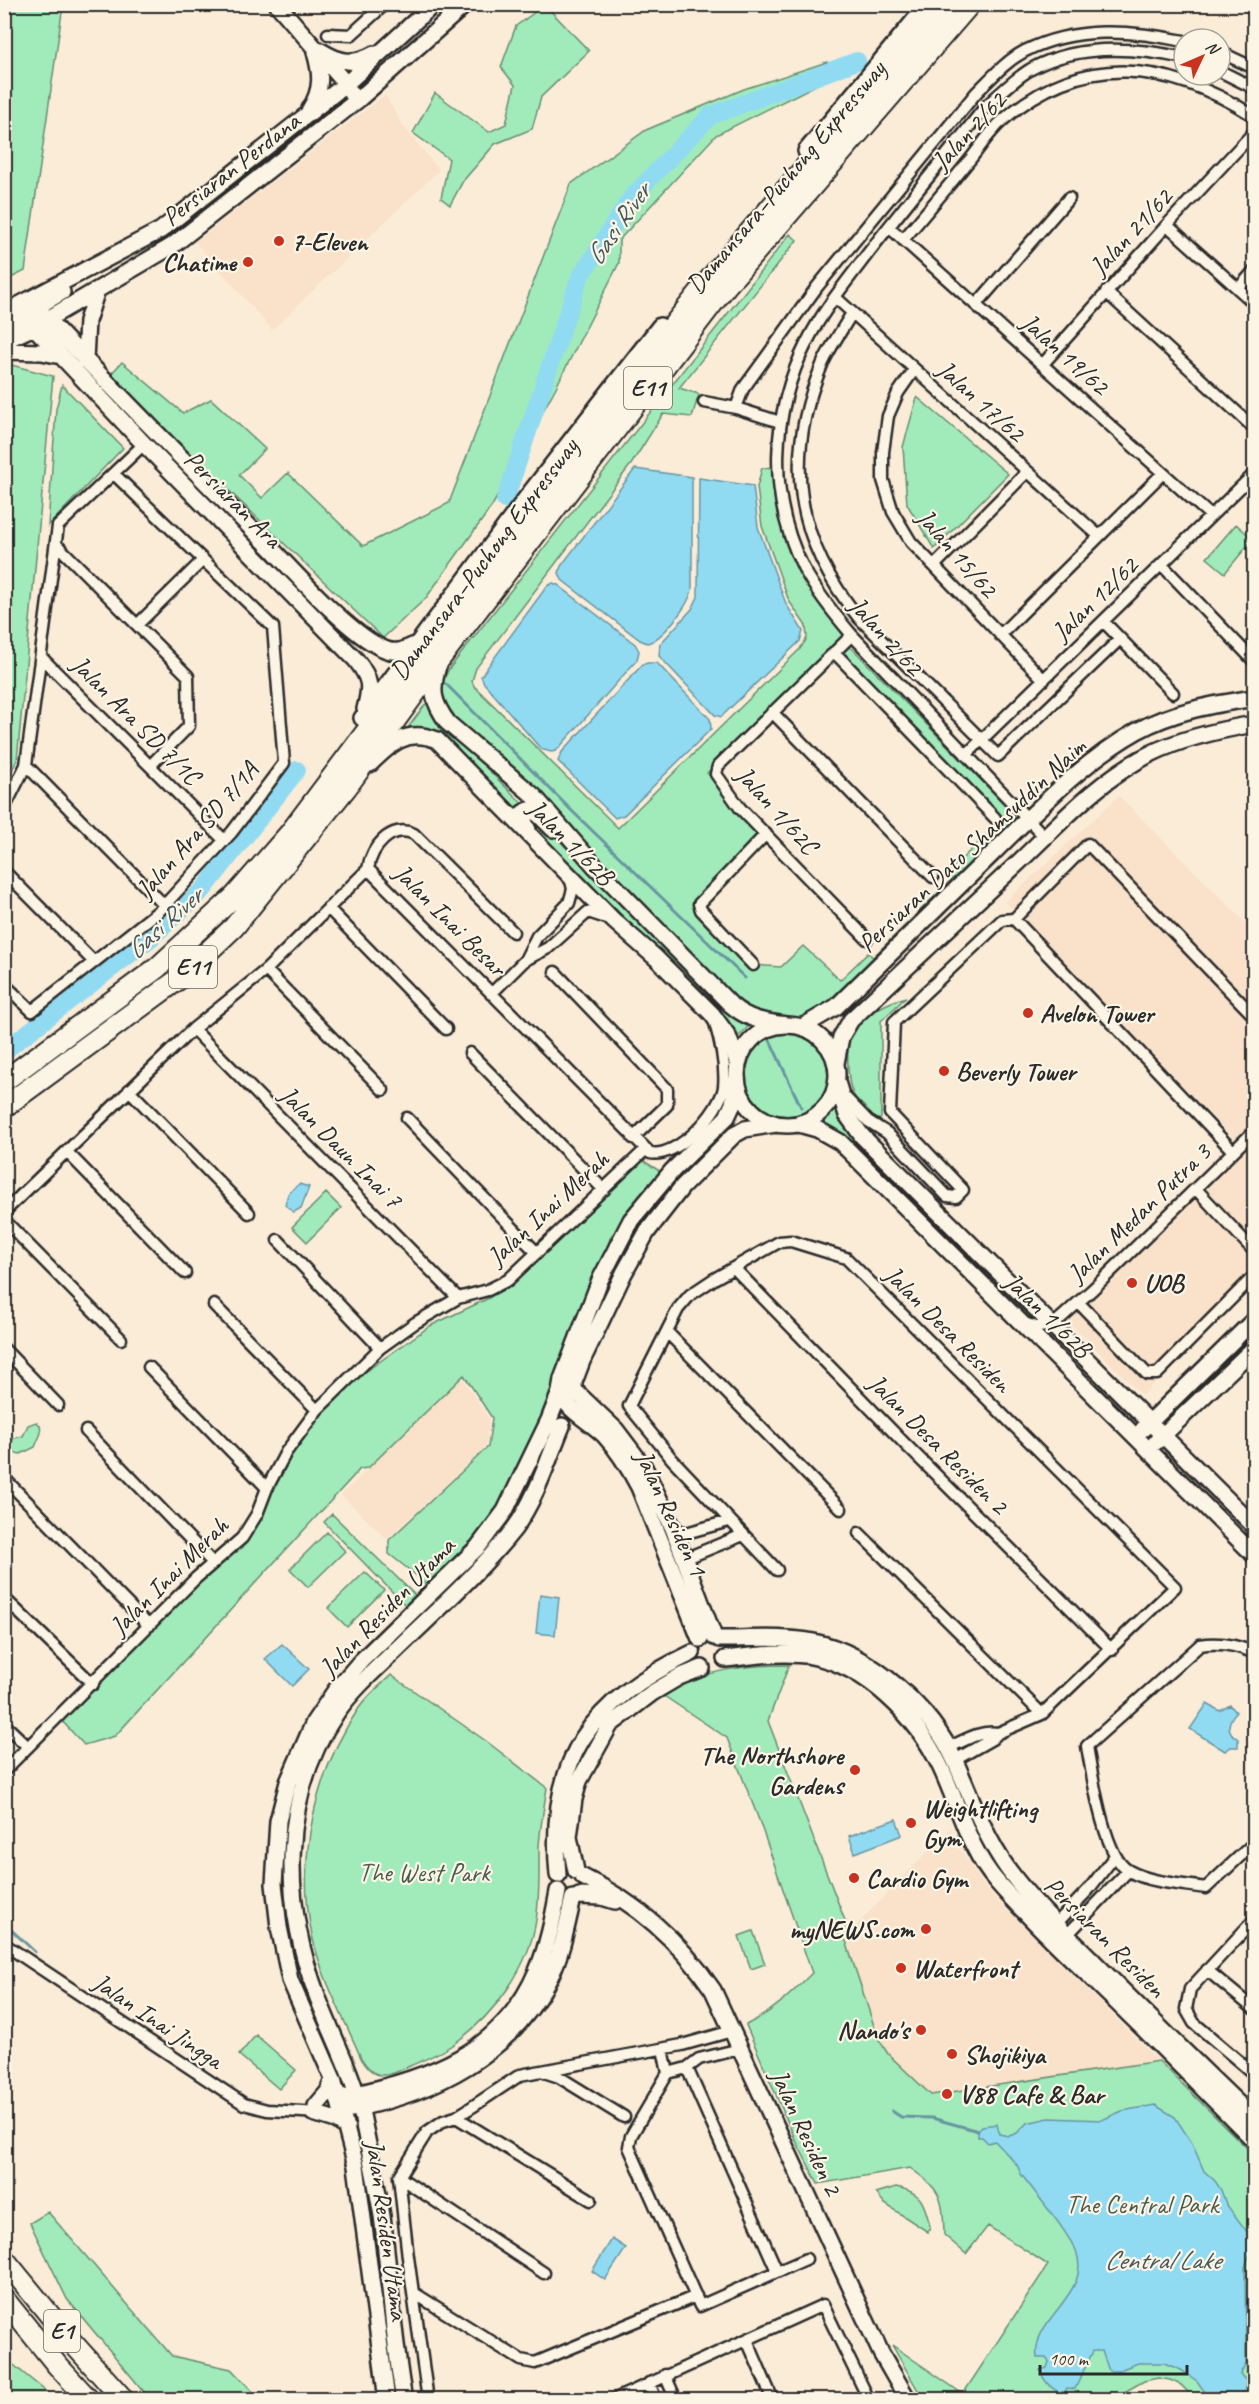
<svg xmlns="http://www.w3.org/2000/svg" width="1259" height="2404" font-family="Caveat,sans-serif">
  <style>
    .built { fill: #fae1c9 }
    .green { fill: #a1ebba; stroke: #668b72; stroke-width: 1.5 }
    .water { fill: #91dbf2; stroke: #6895a2; stroke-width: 1.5 }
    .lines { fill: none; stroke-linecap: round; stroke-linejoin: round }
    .stream { stroke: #6895a2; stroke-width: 3 }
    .river { stroke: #91dbf2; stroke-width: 18 }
    .street-casing { stroke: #2b2b2b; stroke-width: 15 }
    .secondary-casing { stroke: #2b2b2b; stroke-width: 20 }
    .highway-casing { stroke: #2b2b2b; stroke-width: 24 }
    .street { stroke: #fcf5e5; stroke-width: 10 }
    .secondary { stroke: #fcf5e5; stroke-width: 15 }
    .highway { stroke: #fcf5e5; stroke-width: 20 }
    .poi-dot { fill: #c8321e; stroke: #fcf5e5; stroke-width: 2 }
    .labels { text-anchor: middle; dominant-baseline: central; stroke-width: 4.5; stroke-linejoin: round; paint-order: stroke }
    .shield { fill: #fcf5e5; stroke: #6a6863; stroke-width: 1.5 }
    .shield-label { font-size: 24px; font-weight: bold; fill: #2b2b2b }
    .street-label { font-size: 26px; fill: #2b2b2b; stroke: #fcf5e5 }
    .poi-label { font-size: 26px; font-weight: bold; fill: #2b2b2b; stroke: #fcf5e5; text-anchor: start }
    .park-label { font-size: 26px; fill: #485b4f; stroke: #fcf5e5 }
    .water-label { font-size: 27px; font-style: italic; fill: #44575d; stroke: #fcf5e5 }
  </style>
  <rect width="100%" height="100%" fill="#fbecd8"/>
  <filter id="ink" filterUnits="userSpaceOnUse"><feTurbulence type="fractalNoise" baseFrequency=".0167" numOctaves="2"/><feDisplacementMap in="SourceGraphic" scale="12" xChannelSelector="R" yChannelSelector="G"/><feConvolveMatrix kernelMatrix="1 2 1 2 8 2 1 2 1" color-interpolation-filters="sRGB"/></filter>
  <g filter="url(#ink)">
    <path class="built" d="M385,95L403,126L439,170L272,330L195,242Z
      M1119,796L1254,931V1287L1142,1395L1068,1321L1235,1140L1005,902Z
      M462,1378L489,1419L486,1447L387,1539L341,1495Z
      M951,1828L956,1842L986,1889L1159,2061L931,2095L888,2054L878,2038L845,1937Z"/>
    <path class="green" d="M7,5H63L25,271L5,281L4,23Z
      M529,5H545L589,51L541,97L532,129L495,144L463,181L450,205L441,198L449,159L413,133L435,93L489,132L506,124L515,85L501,67L516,26L535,12Z
      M827,62L832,77L716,135L619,240V263L555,389L492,506L426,598L383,638L109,376L122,362L183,413L211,399L265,449L239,475L262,498L288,473L363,546L449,503L571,184L646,130L744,89Z
      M790,234L797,240L679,388L699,394L692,417L663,414L632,463L476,668L472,681L474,686L618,828L800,649L807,638L806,626L789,601L762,526L757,487L762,468L776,467L794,551L849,635L707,773L766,834L695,905L753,965L781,967L803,946L840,980L868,953L873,957L951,880L946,874L1004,818L844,655L843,652L849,647L853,649L1019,819L828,1010L809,1018H802L756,1014L744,1009L690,956L540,794L484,748L443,708L440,686L449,669Z
      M4,363L53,376L17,760L5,783Z
      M62,385L123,448L48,526L56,409Z
      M917,397L1008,474L934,549L907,504L903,447Z
      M1236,524L1253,539L1225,573L1207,558Z
      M427,702L440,722L523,804L518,807L516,811L419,729H407Z
      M527,817L537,818L736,1018L750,1025L735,1040L729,1023L528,821Z
      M906,997L881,1021V1118L878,1121C868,1114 859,1105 853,1094C847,1082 845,1042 853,1031C866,1012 886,1003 906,997Z
      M746 1075a41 41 0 1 1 82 0a41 41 0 1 1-82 0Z
      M835,1105L839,1120L1038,1320L1023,1316L839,1133L818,1121Z
      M642,1160L666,1175L611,1236L546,1419L507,1494L478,1540L409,1609L324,1522L332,1514L418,1598L428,1589L422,1580L389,1554V1540L488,1447L492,1418L464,1375L368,1468L360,1469L115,1736L84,1745L62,1721L209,1571L243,1545L306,1430L365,1372L430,1326L489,1298L528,1270Z
      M326,1193L341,1208L307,1242L292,1227Z
      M36,1422L40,1425L41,1433L35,1447L21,1454L5,1451L14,1438L23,1436L28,1425Z
      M327,1532L345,1551L308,1587L290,1569Z
      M365,1572L384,1590L347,1627L328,1608Z
      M789,1665L768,1721L849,1931L845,1938L878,2038L888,2054L931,2095L1159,2061L1254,2155V2399H1195L1181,2385L1170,2380L1158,2378L1144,2381L1112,2399H923L892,2345L963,2394L1048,2265L988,2226L966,2254L944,2235C943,2198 942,2190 910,2168L818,2184L795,2139L746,2025C773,2012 792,1993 812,1973L759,1820L727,1738L664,1696C701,1669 745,1665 789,1665Z
      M391,1675L486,1741L547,1788C544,1807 540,1827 539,1847C539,1871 540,1896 536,1920C529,1968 494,2015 455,2043C441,2053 426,2059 410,2066C387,2076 376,2083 361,2058C344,2018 321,1977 312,1935C296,1858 315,1772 359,1708C368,1695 381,1685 391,1675Z
      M753,1931L765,1964L751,1969L739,1936Z
      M256,2035L296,2070L279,2089L239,2055Z
      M896,2187C922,2192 924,2202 930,2226L928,2232L885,2204L876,2193Z
      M48,2212L172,2356L231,2369L260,2399H150L67,2299L30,2223Z
      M4,2357L10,2362L55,2399H5Z"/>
    <path class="water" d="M635,469L692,477V588C691,603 662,640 647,643L640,640L562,580L559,573L561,566Z
      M699,478L753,486L758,527L786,604L803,631L800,641L721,717L715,715L659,656L660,644L692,609L698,597Z
      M553,583L558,585L635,644L639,651L637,660L556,751L551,752L541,749L484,683L481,676L547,586Z
      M648,663H657L710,719L711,729L624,815L615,818L558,761L562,752L643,664Z
      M299,1184L309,1187L301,1208L294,1212L285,1205L288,1194Z
      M540,1594L559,1597L555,1635L536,1633Z
      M282,1644L309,1669L292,1686L265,1659Z
      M1207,1704L1220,1711L1230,1705L1236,1712C1227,1722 1226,1732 1238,1739V1747H1231L1225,1751L1190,1729Z
      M896,1819L902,1835L855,1853L849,1836Z
      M1155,2105L1175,2117L1192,2143L1204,2171L1215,2181L1221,2190L1226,2204L1248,2233L1251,2251L1245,2267L1246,2363L1240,2374L1247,2382L1241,2399H1214L1207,2395L1197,2381L1181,2370L1164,2363H1138L1117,2371H1109L1102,2351H1093L1075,2389L1067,2388L1064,2394C1052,2390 1044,2382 1040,2370L1047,2368L1049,2362L1046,2358H1037C1031,2318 1090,2296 1077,2254C1070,2234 1035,2193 1021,2174L1017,2165L995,2141L988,2143L982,2137H978V2131L982,2126L997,2124L999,2134L1009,2136L1017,2133L1027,2123L1049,2118L1102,2120L1122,2111Z
      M612,2239L626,2248L605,2280L592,2271Z"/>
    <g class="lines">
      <path class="stream" d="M446,684L573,812L745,978
        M769,1038L801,1107
        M4,1923L35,1952
        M892,2111L901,2117L932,2118L978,2131"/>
      <path class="river" d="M505,500L579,279L631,198L710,116L857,61
        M4,1051L152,937L204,889L297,770"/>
      <defs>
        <path id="street" d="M328,34L351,35L385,4
          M1220,52L1254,68
          M1220,71L1254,88
          M1167,225L1254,303
          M889,227L1211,516
          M903,240C925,214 946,189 968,162C979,149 989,132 1003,120C1083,50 1169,62 1254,116
          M1238,289L1254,271
          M1106,292L1254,428
          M835,297L1099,536
          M976,305L1069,198
          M852,313C842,330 830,347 822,365C783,458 795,540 859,618L998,756L1120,639
          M1043,364L1167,225L1254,132
          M914,370L898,393L888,416L883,452V480L893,512L911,542L1044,680
          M704,402L736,408
          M780,422L736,408L743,389L817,287L976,93C991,78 1006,61 1025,51C1075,26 1131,30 1184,41
          M56,544L188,676L189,726L150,766
          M1162,565L1254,661
          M934,566L1027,472
          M1104,622L1173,693
          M137,625L203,560
          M852,635L718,766L716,774L740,808L867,939
          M1000,635L1163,473
          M834,652L995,818
          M41,657L224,840
          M772,712L933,877
          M966,755L1254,474
          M26,765L164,905
          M4,809L26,765L58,526L144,444
          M1045,837L852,635C834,614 817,593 804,569C767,497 771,413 807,342C823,310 847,281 869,252C907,203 947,155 985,107C1000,94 1014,79 1031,69C1078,43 1134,47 1184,58
          M368,869L650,1153C677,1159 720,1112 724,1087C726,1065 721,1043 715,1023
          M368,869C371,848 391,823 414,834L513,932
          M4,871L94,962
          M570,877L573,889L569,903L537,936L525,960L548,948L588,912L609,919
          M328,908L446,1029
          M1014,919L1088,844L1254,1016
          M1014,919L1233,1151
          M753,965L701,910L699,904L766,834
          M266,970L383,1090
          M555,972L667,1089V1105L633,1138
          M4,984L32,1011L160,910L232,832L284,763L273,627L114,474
          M491,994L525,960
          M193,1029L458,1298
          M470,1053L604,1190
          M129,1090L249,1213
          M844,1096L868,1121L887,1133L947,1196L956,1197L963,1190L890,1113L894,1022L1002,920L1014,919
          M407,1118L537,1253
          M67,1152L185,1273
          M1196,1189L1254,1251
          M4,1212L193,1029L266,970L368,869
          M4,1220L121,1339
          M278,1240L380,1348
          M735,1269L905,1444L1112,1650
          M1079,1303L1147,1374H1157L1254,1276
          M214,1305L317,1410
          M1024,1323L1036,1327L1052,1326L1093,1289L1254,1131
          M668,1333L841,1509
          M4,1349L58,1405
          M149,1367L267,1488
          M86,1431L213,1563
          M4,1478L149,1626
          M673,1528L686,1533L729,1521
          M859,1533L1042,1714
          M687,1568L689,1558L694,1555L743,1535
          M777,1570L672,1459L629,1406L678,1309L690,1295L714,1279L779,1242L791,1241L846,1258L1175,1587L1042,1714L998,1733L992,1739L955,1760
          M4,1598L93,1684
          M1254,1653C1237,1645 1218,1642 1200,1645L1087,1746C1092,1774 1104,1858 1129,1871C1151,1883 1182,1884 1206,1888L1254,1843
          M4,1724L28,1747
          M948,1748C965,1740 980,1730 998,1733
          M4,1771L196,1578L242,1538L257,1514L267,1488L286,1452L317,1410L380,1348L415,1323L458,1298L488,1290L508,1280L645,1150
          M1254,1920L1190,1989L1186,2009L1194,2023L1254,2074
          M1056,1924L1089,1889L1114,1857
          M1067,1935L1128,1871
          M4,1944L244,2104L267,2110L320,2113
          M1207,1970L1254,2009
          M663,2049L668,2073L687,2068L699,2059L740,2049
          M687,2068L777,2271
          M544,2072L559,2077L624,2117
          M668,2073L631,2136L629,2147L700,2306L806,2259
          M456,2117L591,2200
          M399,2177L544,2273
          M414,2293L521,2360L535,2363L696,2296
          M747,2340L773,2400
          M665,2375L676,2400
          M649,2383L656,2400
          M428,2400L408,2257L399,2177L427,2132L443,2121L456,2117L472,2107L520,2075L682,2045L732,2031
          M613,2400L823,2305L869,2400"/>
        <path id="secondary" d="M277,4L346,84L350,92
          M321,51C340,63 354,65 374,54
          M310,109C323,89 321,73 315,52
          M806,151L928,4
          M4,313L161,230L346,84L434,4
          M35,314L47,319C120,397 196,473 271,548C297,575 354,639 387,650C398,654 407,648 417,644
          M4,324L35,314L45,302L62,292
          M34,327L144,444L356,660C371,679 371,686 365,709
          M4,341L34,327L172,246L359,99L466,4
          M4,351L42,352L61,356
          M85,360L87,321L97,290
          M438,666C431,691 432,701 448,723L534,796L594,865L731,1005C748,1020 765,1022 787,1025
          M362,718L530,493L660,326
          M370,764C391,743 407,728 437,740L614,921L656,958L712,1014L728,1036L738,1064
          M528,830L522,817L523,813L529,810L538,814L553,829
          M737 1075a50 50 0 1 1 100 0a50 50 0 1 1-100 0Z
          M802,1027L836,1007C888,956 940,905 992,854C1037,810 1082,762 1137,731C1173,711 1215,704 1254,698
          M836,1063L841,1037L851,1020C907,967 964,914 1020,861C1060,823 1100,779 1150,754C1182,738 1219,730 1254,724
          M837,1082L847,1115L862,1136L1254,1526
          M799,1124L817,1129L840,1142L1254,1555
          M574,1390V1382L582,1361L624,1273L647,1232L682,1187L734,1135L745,1129L776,1124
          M574,1390L616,1430L644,1467L673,1528L714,1637
          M560,1392C567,1411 590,1421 604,1435C618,1450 629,1468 639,1487L700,1639
          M1143,1429L1254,1320
          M1156,1442L1254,1348
          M719,1639C750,1639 783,1636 814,1642C870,1653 932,1709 955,1761C975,1805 986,1843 1017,1881C1041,1911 1069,1937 1096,1964C1148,2016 1201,2068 1254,2119
          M725,1659C752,1656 784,1651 811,1656C867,1666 918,1718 941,1768C959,1806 969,1850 997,1882C1030,1920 1067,1954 1103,1989C1154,2038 1204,2090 1254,2140
          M576,1871L569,1837L574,1799L579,1781L610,1725L652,1693L679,1677L702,1668
          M558,1875C547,1759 590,1701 692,1653
          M583,1877C637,1903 679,1940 713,1990L881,2353L908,2400
          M579,1896L602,1897L615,1901
          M347,2096C427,2079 502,2054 537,1971C548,1945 553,1919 558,1891
          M316,2106L328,2092L333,2079
          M352,2109C434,2093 511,2055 550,1977C562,1953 567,1924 573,1898
          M313,2113L336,2120L347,2128
          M387,2400L356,2166L333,2079L290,1980L279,1927L274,1884L278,1821L288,1782L314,1722L335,1691L361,1661L478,1547L505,1511L549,1420L560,1392L562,1379L600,1280L631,1220L672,1171L727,1117L733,1104L737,1076
          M404,2400C393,2339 390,2277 382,2216C376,2181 368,2145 361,2110C352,2072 332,2035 318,1998C282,1904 279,1798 337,1712C354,1688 376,1669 397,1649C437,1610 479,1573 514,1529C536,1499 548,1460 562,1426"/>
        <path id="highway" d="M4,1081L157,968L235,896L290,833L660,342L719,268L945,4
          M4,1107L180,978L234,927L346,788L439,660L726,286L970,4
          M4,2259L71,2341L124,2400
          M4,2299L57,2365L89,2400"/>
      </defs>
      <use href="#street" class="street-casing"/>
      <use href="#secondary" class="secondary-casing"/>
      <use href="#highway" class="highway-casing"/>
      <use href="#street" class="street"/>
      <use href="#secondary" class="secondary"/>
      <use href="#highway" class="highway"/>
    </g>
  </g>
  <g class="poi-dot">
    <circle cx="279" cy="241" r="6"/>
    <circle cx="248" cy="262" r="6"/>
    <circle cx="1028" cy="1013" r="6"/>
    <circle cx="944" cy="1071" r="6"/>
    <circle cx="1132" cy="1283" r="6"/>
    <circle cx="855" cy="1770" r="6"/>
    <circle cx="911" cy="1823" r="6"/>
    <circle cx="854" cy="1878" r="6"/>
    <circle cx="926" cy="1929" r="6"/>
    <circle cx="901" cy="1968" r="6"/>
    <circle cx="921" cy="2030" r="6"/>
    <circle cx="952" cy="2054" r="6"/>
    <circle cx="947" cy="2094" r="6"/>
  </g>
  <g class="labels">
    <g class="shield">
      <rect x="624" y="367" width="48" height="42" rx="4.5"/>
      <rect x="169" y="946" width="48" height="42" rx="4.5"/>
      <rect x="44" y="2310" width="36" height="42" rx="4.5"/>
    </g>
    <g class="shield-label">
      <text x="648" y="388">E11</text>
      <text x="193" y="967">E11</text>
      <text x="62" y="2331">E1</text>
    </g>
    <g class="street-label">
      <text transform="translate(969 131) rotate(-47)">Jalan 2/62</text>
      <text transform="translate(231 169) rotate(-38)">Persiaran Perdana</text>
      <text transform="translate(786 177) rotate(-50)">Damansara–Puchong Expressway</text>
      <text transform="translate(1131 232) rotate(-47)">Jalan 21/62</text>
      <text transform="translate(1065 354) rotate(42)">Jalan 19/62</text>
      <text transform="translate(981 401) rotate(42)">Jalan 17/62</text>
      <text transform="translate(233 499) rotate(45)">Persiaran Ara</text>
      <text transform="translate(957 553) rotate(49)">Jalan 15/62</text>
      <text transform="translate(484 559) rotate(-53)">Damansara–Puchong Expressway</text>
      <text transform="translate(1095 599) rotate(-44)">Jalan 12/62</text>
      <text transform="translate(886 636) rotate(48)">Jalan 2/62</text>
      <text transform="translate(136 720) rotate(45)">Jalan Ara SD 7/1C</text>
      <text transform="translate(777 810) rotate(48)">Jalan 1/62C</text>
      <text transform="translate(197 830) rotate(-49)">Jalan Ara SD 7/1A</text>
      <text transform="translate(571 842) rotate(45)">Jalan 1/62B</text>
      <text transform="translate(972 845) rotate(-43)">Persiaran Dato Shamsuddin Naim</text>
      <text transform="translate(450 920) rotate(45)">Jalan Inai Besar</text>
      <text transform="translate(341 1147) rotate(45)">Jalan Daun Inai 7</text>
      <text transform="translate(548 1208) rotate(-43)">Jalan Inai Merah</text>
      <text transform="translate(1139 1213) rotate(-44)">Jalan Medan Putra 3</text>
      <text transform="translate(1048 1315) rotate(44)">Jalan 1/62B</text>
      <text transform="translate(948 1329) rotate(45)">Jalan Desa Residen</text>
      <text transform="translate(938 1444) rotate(45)">Jalan Desa Residen 2</text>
      <text transform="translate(671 1513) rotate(65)">Jalan Residen 1</text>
      <text transform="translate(169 1576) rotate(-45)">Jalan Inai Merah</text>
      <text transform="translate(387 1607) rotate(-46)">Jalan Residen Utama</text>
      <text transform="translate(1105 1937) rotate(45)">Persiaran Residen</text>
      <text transform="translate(158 2021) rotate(34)">Jalan Inai Jingga</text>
      <text transform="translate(806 2132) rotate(65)">Jalan Residen 2</text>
      <text transform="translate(387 2230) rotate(82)">Jalan Residen Utama</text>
    </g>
    <g class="poi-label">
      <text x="291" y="241">7-Eleven</text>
      <text x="236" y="262" text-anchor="end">Chatime</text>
      <text x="1040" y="1013">Avelon Tower</text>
      <text x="956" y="1071">Beverly Tower</text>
      <text x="1144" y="1283">UOB</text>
      <text x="843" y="1755" text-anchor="end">The Northshore<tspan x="843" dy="30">Gardens</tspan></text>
      <text x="923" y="1808">Weightlifting<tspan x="923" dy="30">Gym</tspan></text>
      <text x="866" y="1878">Cardio Gym</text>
      <text x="914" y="1929" text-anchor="end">myNEWS.com</text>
      <text x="913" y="1968">Waterfront</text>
      <text x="909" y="2030" text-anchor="end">Nando's</text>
      <text x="964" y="2054">Shojikiya</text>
      <text x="959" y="2094">V88 Cafe &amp; Bar</text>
    </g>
    <g class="park-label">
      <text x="424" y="1872">The West Park</text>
      <text x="1142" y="2204">The Central Park</text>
    </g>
    <g class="water-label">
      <text transform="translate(618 224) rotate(-55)">Gasi River</text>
      <text transform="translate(164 923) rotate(-42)">Gasi River</text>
      <text x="1162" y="2260">Central Lake</text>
    </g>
  </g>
  <rect width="1259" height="2404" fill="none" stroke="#fcf5e5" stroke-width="24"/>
  <rect x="12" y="12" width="1235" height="2380" fill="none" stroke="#2b2b2b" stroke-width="2" filter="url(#ink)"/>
  <g transform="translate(1202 57) rotate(46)"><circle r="28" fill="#fcf5e5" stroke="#a8a49b" stroke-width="1.5"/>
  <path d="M0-4.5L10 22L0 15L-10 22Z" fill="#c8321e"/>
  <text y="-9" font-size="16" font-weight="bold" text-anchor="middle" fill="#2b2b2b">N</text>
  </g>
  <path d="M1040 2365v9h147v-9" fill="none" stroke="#2b2b2b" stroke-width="3"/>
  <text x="1049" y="2365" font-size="18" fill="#2b2b2b" stroke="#fcf5e5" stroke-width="4.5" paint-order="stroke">100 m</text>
</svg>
